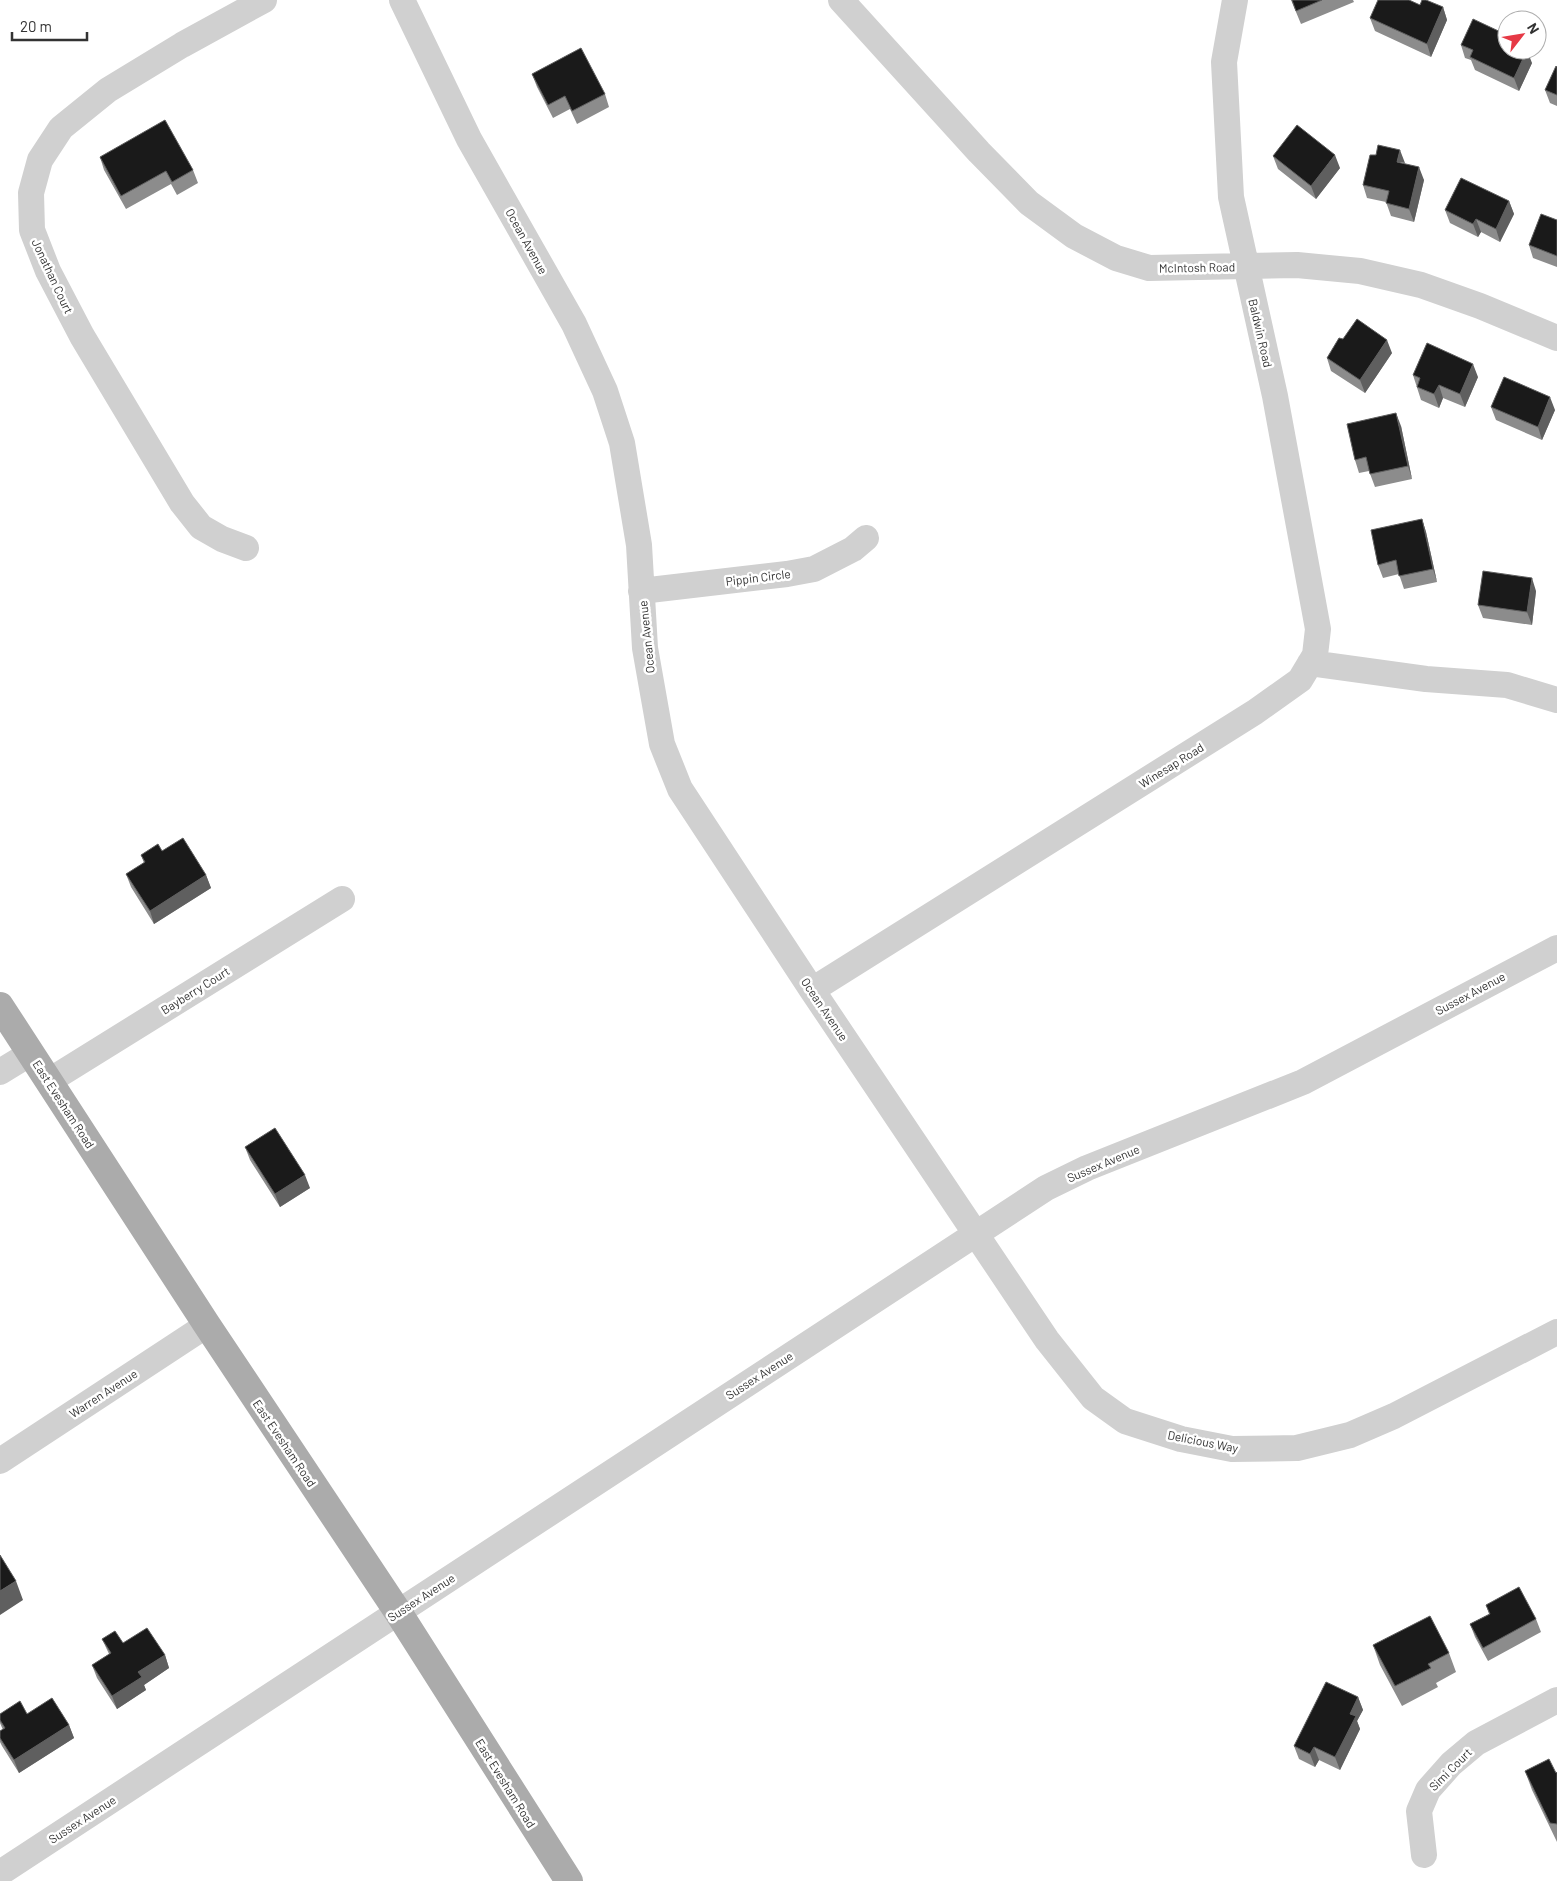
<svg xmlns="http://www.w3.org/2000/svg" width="1557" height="1881" font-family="Barlow,sans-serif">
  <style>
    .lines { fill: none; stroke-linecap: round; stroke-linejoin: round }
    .street { stroke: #d0d0d0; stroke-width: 26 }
    .primary { stroke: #ababab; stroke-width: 28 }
    .wall { fill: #8c8c8c }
    .shaded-wall { fill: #5f5f5f }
    .building { fill: #1a1a1a; stroke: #5f5f5f }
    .labels { text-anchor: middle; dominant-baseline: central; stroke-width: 5; stroke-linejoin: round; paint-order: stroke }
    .street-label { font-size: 12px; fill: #333; stroke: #fff }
  </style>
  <rect width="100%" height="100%" fill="#fff"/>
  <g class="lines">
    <path class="street" d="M402,0L469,139L574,324L605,391L622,443L639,545L645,648L662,744L680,789L812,990L1047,1340L1093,1398L1125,1421L1181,1439L1232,1449L1297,1448L1350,1435L1394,1416L1557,1332
      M841,0L979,152L1029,203L1074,236L1116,258L1149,268L1297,265L1360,271L1421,285L1480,306L1557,338
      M246,548L222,539L201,527L182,503L82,336L48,271L32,230L31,193L40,160L61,128L108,90L182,45L264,0
      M641,591L787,574L814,569L853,549L866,538
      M1310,663L1426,679L1507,685L1557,700
      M812,990L1255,712L1300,680L1315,655L1318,629L1275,396L1231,197L1224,62L1235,0
      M0,1072L31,1053
      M49,1081L342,899
      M0,1461L207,1325
      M1424,1855L1419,1811L1428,1790L1451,1764L1476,1743L1557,1700
      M0,1873L1046,1188L1087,1168L1303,1082L1557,948"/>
    <path class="primary" d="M0,1006L207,1325L398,1612L569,1881"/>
  </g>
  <path class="wall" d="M1291,0H1353L1354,2L1301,24Z
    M1420,5L1443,7L1447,20L1431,57L1375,31L1370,18Z
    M1461,45L1507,50L1532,63L1519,91L1475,70L1471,60L1465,58Z
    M1557,67V106L1550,103L1545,90Z
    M532,74L605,94L609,107L577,124L570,109L553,118L537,87Z
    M1273,156L1340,168L1316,199L1278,169Z
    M100,157L193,170L198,183L177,195L171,184L126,209L104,170Z
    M1405,164L1424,180L1414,222L1391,216L1386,202L1367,198L1363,185Z
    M1509,201L1514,214L1500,242L1481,232L1478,237L1450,223L1445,210Z
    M1557,220V267L1533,258L1529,245Z
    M1343,339L1392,353L1365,393L1331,371L1327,358Z
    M1413,375L1478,377L1465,407L1443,398L1439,408L1421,400Z
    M1491,407L1555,410L1542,440L1496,420Z
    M1401,426L1412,479L1375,487L1369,471L1359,473L1355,460Z
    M1422,519L1426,532L1437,582L1404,589L1399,574L1383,578L1378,565Z
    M1536,591L1532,625L1483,618L1478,605Z
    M162,851L206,875L211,888L154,924L131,887L126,874L144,863L141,855Z
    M245,1147L310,1188L280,1207L250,1160Z
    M1486,1605L1536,1619L1541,1632L1488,1661L1475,1637L1470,1624L1489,1614Z
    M102,1639L123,1643L165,1655L169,1668L144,1685L146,1690L117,1709L97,1678L92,1665L109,1654Z
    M1373,1645L1449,1653L1456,1672L1436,1683L1438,1687L1402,1706L1380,1665Z
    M1358,1697L1363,1710L1357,1721L1360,1729L1340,1770L1319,1760L1315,1767L1299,1759L1294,1746Z
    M0,1714H27L69,1725L74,1738L19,1773L2,1746L0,1742V1731L3,1730L0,1723Z
    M1525,1771L1557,1772V1842L1532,1790Z"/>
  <path class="shaded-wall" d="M1443,7L1447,20L1431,57L1427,44Z
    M1527,50L1532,63L1519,91L1514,78Z
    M1400,150L1405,163L1397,162Z
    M1335,155L1340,168L1316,199L1311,186Z
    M1419,167L1424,180L1414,222L1409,209Z
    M1509,201L1514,214L1500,242L1496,229Z
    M1476,219L1481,232L1478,237L1473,224Z
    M1387,340L1392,353L1365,393L1360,380Z
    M1473,364L1478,377L1465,407L1460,394Z
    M1439,385L1443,398L1439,408L1434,394Z
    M1550,397L1555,410L1542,440L1538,427Z
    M1396,413L1401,426L1412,479L1408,466Z
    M1422,519L1426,532L1437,582L1433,569Z
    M1532,578L1536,591L1532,625L1527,612Z
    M206,875L211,888L154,924L150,911Z
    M305,1175L310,1188L280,1207L275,1194Z
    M16,1581L23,1600L0,1615V1591Z
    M165,1655L169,1668L144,1685L146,1690L117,1709L112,1696L138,1672Z
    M1358,1697L1363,1710L1357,1721L1360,1729L1340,1770L1335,1757L1350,1714Z
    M69,1725L74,1738L19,1773L14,1760Z
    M1314,1747L1319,1760L1315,1767L1310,1754Z"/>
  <path class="building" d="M1292,0H1322L1296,11Z
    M1378,0H1409L1420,5L1422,0H1426L1443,7L1427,44L1370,18Z
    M1473,19L1507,35L1505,39L1507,40V50H1527L1514,78L1470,57L1473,50L1461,45Z
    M581,48L605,94L572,111L565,96L548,105L532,74Z
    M1556,66L1557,67V95L1545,90Z
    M165,120L193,170L172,182L166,171L121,196L100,157Z
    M1297,125L1335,155L1311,186L1273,156Z
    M1378,145L1400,150L1397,162L1419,167L1409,209L1386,203L1389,191L1363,185L1370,155H1376Z
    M1461,178L1509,201L1496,229L1476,219L1473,224L1445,210Z
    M1541,214L1557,220V256L1529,245Z
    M1357,319L1387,340L1360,380L1327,358L1339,338L1343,339Z
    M1427,343L1473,364L1460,394L1439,385L1434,394L1417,387L1420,378L1413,375Z
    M1504,377L1550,397L1538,427L1491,407Z
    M1396,413L1408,466L1370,474L1366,457L1355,460L1347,424Z
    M1422,519L1433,569L1399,576L1396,560L1378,565L1371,530Z
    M1483,571L1532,578L1527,612L1478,605Z
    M183,838L206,875L150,911L126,874L145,862L141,855L158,844L162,851Z
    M275,1128L305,1175L275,1194L245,1147Z
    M0,1555L16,1581L0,1591Z
    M1519,1587L1536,1619L1483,1648L1470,1624L1490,1614L1486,1605Z
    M1430,1616L1449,1653L1428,1664L1431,1668L1395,1686L1373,1645Z
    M147,1628L165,1655L138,1672L142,1677L112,1696L92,1665L111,1653L102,1639L115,1631L123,1643Z
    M1326,1682L1358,1697L1350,1714L1356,1716L1335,1757L1314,1747L1310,1754L1294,1746Z
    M52,1698L69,1725L14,1760L0,1738V1731L5,1728L0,1720V1714L20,1701L27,1714Z
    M1549,1759L1556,1773L1557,1772V1824L1550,1823L1525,1771Z"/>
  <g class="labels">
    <g class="street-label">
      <text transform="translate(527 241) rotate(61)">Ocean Avenue</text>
      <text transform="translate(1197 267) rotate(-1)">McIntosh Road</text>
      <text transform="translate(53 276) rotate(65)">Jonathan Court</text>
      <text transform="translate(1261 333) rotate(77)">Baldwin Road</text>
      <text transform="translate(758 577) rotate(-7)">Pippin Circle</text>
      <text transform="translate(646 637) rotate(-96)">Ocean Avenue</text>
      <text transform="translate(1171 765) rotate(-32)">Winesap Road</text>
      <text transform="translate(195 990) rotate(-32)">Bayberry Court</text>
      <text transform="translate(1470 993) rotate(-28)">Sussex Avenue</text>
      <text transform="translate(825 1009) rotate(56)">Ocean Avenue</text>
      <text transform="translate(64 1104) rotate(57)">East Evesham Road</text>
      <text transform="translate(1103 1163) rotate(-23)">Sussex Avenue</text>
      <text transform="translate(759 1375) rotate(-33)">Sussex Avenue</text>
      <text transform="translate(103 1393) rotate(-33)">Warren Avenue</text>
      <text transform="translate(1203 1441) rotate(11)">Delicious Way</text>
      <text transform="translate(285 1443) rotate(56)">East Evesham Road</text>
      <text transform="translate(421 1597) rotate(-33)">Sussex Avenue</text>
      <text transform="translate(1450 1769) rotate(-45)">Simi Court</text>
      <text transform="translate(506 1783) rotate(58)">East Evesham Road</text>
      <text transform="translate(82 1819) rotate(-33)">Sussex Avenue</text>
    </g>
  </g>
  <g transform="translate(1522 35) rotate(59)"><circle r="24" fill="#ffffff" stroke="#adadad"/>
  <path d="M0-4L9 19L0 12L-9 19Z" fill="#e63946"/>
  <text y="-8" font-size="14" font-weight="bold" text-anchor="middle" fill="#333333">N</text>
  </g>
  <path d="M12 32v8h75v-8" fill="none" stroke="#333333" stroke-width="2.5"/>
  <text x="20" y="32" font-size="15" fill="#333333" stroke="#ffffff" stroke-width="4" paint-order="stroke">20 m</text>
</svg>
